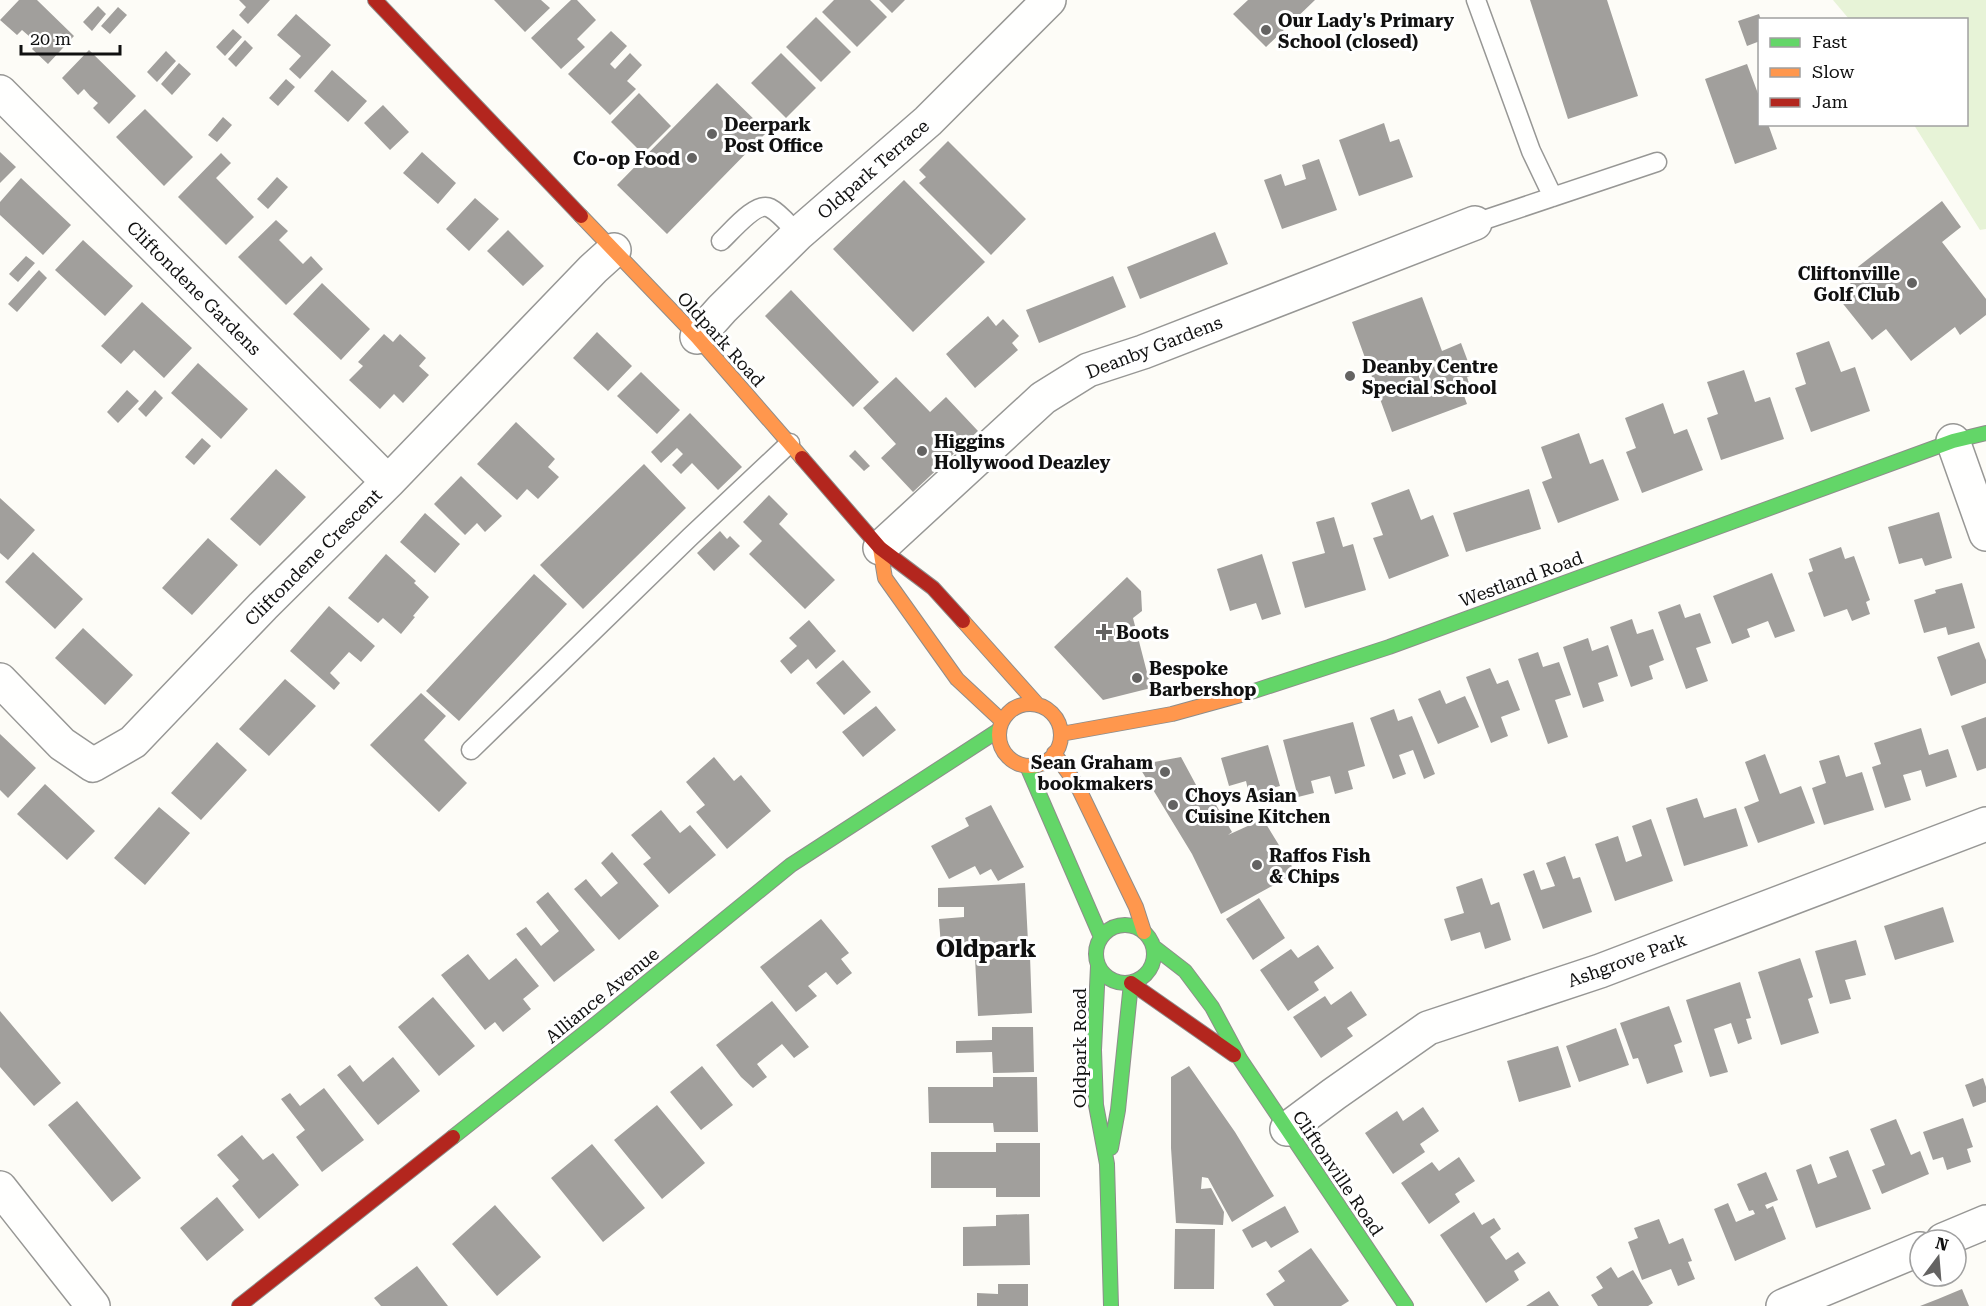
<svg xmlns="http://www.w3.org/2000/svg" width="1986" height="1306" font-family="'Roboto Serif',serif">
  <style>
    .green { fill: #e7f3d7 }
    .building { fill: #a19f9c }
    .lines { fill: none; stroke-linecap: round; stroke-linejoin: round }
    .lane-casing { stroke: #979795; stroke-width: 21 }
    .street-casing { stroke: #979795; stroke-width: 36 }
    .fast-casing { stroke: #8e8d8b; stroke-width: 16 }
    .slow-casing { stroke: #8e8d8b; stroke-width: 16 }
    .jam-casing { stroke: #8e8d8b; stroke-width: 16 }
    .lane { stroke: #fffffe; stroke-width: 18 }
    .street { stroke: #fffffe; stroke-width: 33 }
    .fast { stroke: #63d668; stroke-width: 14 }
    .slow { stroke: #ff974d; stroke-width: 14 }
    .jam { stroke: #b3261e; stroke-width: 14 }
    .poi-dot { fill: #646362; stroke: #fff; stroke-width: 2 }
    .labels { text-anchor: middle; dominant-baseline: central; stroke-width: 6; stroke-linejoin: round; paint-order: stroke }
    .poi-label { font-size: 18px; font-weight: bold; fill: #111; stroke: #fff; text-anchor: start }
    .street-label { font-size: 18px; fill: #111; stroke: #fff }
    .district-label { font-size: 24px; font-weight: bold; fill: #111; stroke: #fff }
  </style>
  <rect width="100%" height="100%" fill="#fdfcf7"/>
  <path class="green" d="M1833,0H1986V229L1980,230L1914,125L1966,124V20L1849,19Z"/>
  <path class="building" d="M19,0H37L74,36L48,64L32,49L37,43L22,30L17,35L0,20Z
    M239,0H270L248,24L239,15L246,7Z
    M494,0H541L550,8L525,32Z
    M571,0H577L596,20L577,39L585,47L561,69L531,38Z
    M834,0H870L887,17L857,47L822,12Z
    M879,0H905L892,13Z
    M1248,0H1315L1266,47L1233,14Z
    M1530,0H1607L1638,96L1568,119Z
    M98,6L106,14L92,31L83,22Z
    M118,7L127,15L110,34L101,26Z
    M296,14L331,45L300,79L289,69L301,56L277,35Z
    M1759,14L1761,20L1760,41L1747,46L1738,21Z
    M816,17L851,52L821,82L786,47Z
    M233,29L242,37L225,56L216,47Z
    M611,31L627,46L610,64L615,69L630,53L642,65L627,81L636,89L610,115L568,74Z
    M245,40L253,48L236,67L228,59Z
    M89,50L136,96L109,124L93,108L98,103L90,96L84,89L78,95L62,78Z
    M166,51L176,61L157,82L147,72Z
    M781,53L816,88L786,118L751,83Z
    M179,63L191,74L172,95L161,84Z
    M1747,64L1760,99V124H1768L1777,149L1735,164L1705,79Z
    M332,70L367,101L348,122L314,91Z
    M286,79L295,87L278,106L269,98Z
    M717,83L767,132L667,234L617,185Z
    M639,93L671,126L643,154L611,122Z
    M383,105L409,132L390,150L364,123Z
    M145,109L193,157L164,186L116,137Z
    M223,117L232,125L217,142L208,135Z
    M1384,123L1390,142L1399,139L1413,177L1359,196L1339,140Z
    M948,141L1026,219L991,255L919,183L926,177L919,170Z
    M0,152L16,167L0,183Z
    M422,152L456,183L438,204L403,173Z
    M221,153L231,163L216,178L254,217L226,245L178,197Z
    M1319,159L1337,210L1282,229L1264,180L1281,174L1285,186L1306,179L1302,165Z
    M277,177L288,187L268,209L257,199Z
    M21,178L71,225L43,255L0,215V202Z
    M904,180L985,262L913,332L833,249Z
    M475,198L499,219L469,251L446,229Z
    M1942,201L1961,227L1942,242L1986,299V315L1960,335L1955,327L1911,361L1886,329L1872,340L1840,300L1855,289L1845,277Z
    M276,220L288,231L279,240L303,264L311,256L323,269L286,305L238,257Z
    M508,230L544,266L523,286L487,251Z
    M1215,232L1228,264L1140,299L1127,267Z
    M83,240L133,286L105,316L55,270Z
    M26,256L35,263L18,282L9,274Z
    M39,270L47,278L17,312L8,304Z
    M1113,276L1126,307L1039,343L1026,310Z
    M322,283L370,329L341,360L293,314Z
    M791,290L879,382L853,407L765,316Z
    M1422,297L1442,351L1461,343L1473,375L1467,377L1471,390L1463,393L1467,404L1392,432L1352,322Z
    M142,302L192,348L164,378L134,350L121,364L101,346Z
    M988,316L996,326L1003,319L1019,336L1012,343L1018,350L975,388L946,354Z
    M597,332L632,366L608,391L573,358Z
    M384,334L393,342L400,334L426,358L419,366L429,375L403,403L394,394L380,409L349,380L363,366L358,362Z
    M1829,341L1841,372L1855,367L1870,411L1811,432L1795,388L1806,384L1796,353Z
    M198,363L248,409L221,439L171,393Z
    M1744,370L1755,402L1770,397L1784,439L1721,460L1707,418L1718,414L1707,382Z
    M641,372L680,410L657,434L617,396Z
    M896,377L930,412L946,397L978,431L913,492L881,458L896,444L863,408Z
    M127,390L139,401L118,423L107,412Z
    M155,390L163,398L146,417L138,409Z
    M1663,403L1674,434L1687,429L1703,470L1642,493L1626,452L1636,448L1625,418Z
    M690,413L742,467L718,490L692,463L681,474L672,465L683,454L677,448L661,463L651,452Z
    M516,422L555,459L548,467L559,477L538,499L527,489L517,500L477,464Z
    M1579,433L1590,464L1603,459L1619,500L1558,523L1542,482L1552,478L1541,447Z
    M202,438L211,446L194,465L185,457Z
    M855,450L870,466L864,471L849,456Z
    M644,464L686,508L583,609L540,565Z
    M276,469L306,497L260,546L230,519Z
    M461,476L502,516L485,532L477,523L465,535L434,504Z
    M1409,489L1421,520L1433,515L1449,556L1389,579L1373,538L1383,535L1371,503Z
    M1529,489L1541,529L1466,552L1453,513Z
    M769,495L788,514L779,524L835,580L805,609L749,554L762,541L743,522Z
    M0,498L35,530L8,560L0,553Z
    M1939,512L1952,558L1925,566L1922,558L1899,564L1888,527Z
    M425,513L460,544L435,573L400,542Z
    M1334,517L1343,547L1353,544L1366,590L1305,608L1292,562L1325,553L1316,522Z
    M720,531L727,539L730,536L740,546L714,571L697,553Z
    M208,538L238,565L192,615L162,588Z
    M1841,547L1845,559L1854,556L1870,600L1866,602L1870,614L1852,621L1847,609L1824,617L1808,573L1813,571L1809,559Z
    M33,552L83,599L55,629L5,582Z
    M386,554L416,581L414,583L429,597L413,616L415,617L401,634L383,618L378,623L348,598Z
    M1262,554L1281,614L1262,620L1256,603L1230,611L1217,569Z
    M1772,573L1795,631L1775,638L1768,621L1747,629L1750,637L1732,644L1713,596Z
    M534,574L567,604L459,721L426,691Z
    M1127,577L1141,591L1142,611L1133,618L1151,688L1103,700L1054,647Z
    M1962,583L1975,628L1948,635L1946,627L1924,633L1914,600L1936,593L1935,590Z
    M1680,604L1685,618L1700,613L1711,643L1696,648L1708,681L1686,689L1658,612Z
    M329,606L375,646L361,662L349,652L330,673L340,683L334,690L290,651Z
    M1632,619L1637,634L1653,629L1664,660L1649,666L1653,679L1631,687L1610,627Z
    M809,620L836,651L816,669L808,659L791,674L780,661L797,646L789,638Z
    M83,628L133,675L105,705L55,658Z
    M1588,638L1592,651L1608,645L1618,676L1598,683L1604,701L1583,708L1563,647Z
    M1979,642L1986,660V683L1951,696L1937,657Z
    M1538,652L1543,667L1559,662L1571,695L1555,700L1568,737L1548,744L1518,659Z
    M843,660L871,692L844,715L816,683Z
    M1490,668L1497,684L1508,680L1520,710L1501,717L1508,736L1491,743L1466,677Z
    M285,679L316,706L269,756L239,729Z
    M1440,690L1446,704L1465,696L1479,727L1438,744L1418,699Z
    M421,693L446,716L424,740L467,783L439,812L370,745Z
    M876,706L896,730L863,757L842,732Z
    M1394,709L1398,721L1412,716L1435,774L1424,779L1413,750L1399,755L1406,774L1393,779L1370,718Z
    M1986,717V768L1977,771L1961,726Z
    M1353,722L1365,766L1348,771L1353,789L1335,794L1330,776L1311,781L1314,793L1298,797L1283,740Z
    M1921,728L1929,755L1948,749L1957,777L1926,787L1921,770L1903,775L1911,800L1885,808L1872,767L1881,764L1874,743Z
    M0,734L36,768L8,798L0,790Z
    M217,742L247,770L201,820L171,793Z
    M1268,745L1280,786L1249,794L1246,781L1229,786L1221,758Z
    M1765,754L1780,794L1801,786L1815,823L1758,843L1744,807L1759,801L1745,762Z
    M1839,755L1846,777L1862,772L1874,810L1824,825L1812,788L1826,783L1819,761Z
    M714,757L734,781L741,775L771,811L727,849L696,812L705,805L686,782Z
    M1181,757L1202,796L1209,793L1232,832L1228,835L1263,819L1296,873L1221,914L1192,854L1138,765Z
    M45,784L95,831L67,860L17,814Z
    M1697,798L1704,818L1736,808L1748,846L1684,866L1666,808Z
    M991,805L1024,867L998,881L991,869L980,875L975,866L949,879L931,846L969,826L965,818Z
    M159,807L190,833L145,885L114,858Z
    M661,810L680,833L690,825L716,855L669,894L643,864L651,858L631,835Z
    M1651,819L1673,881L1615,901L1595,844L1618,836L1626,862L1642,856L1632,826Z
    M612,852L659,906L619,940L574,889L586,879L601,897L618,883L601,863Z
    M1565,856L1573,879L1580,877L1592,912L1543,929L1523,874L1534,870L1541,890L1555,886L1546,863Z
    M1482,878L1491,905L1499,902L1511,940L1485,949L1480,932L1451,941L1444,919L1464,913L1456,887Z
    M1025,883L1028,942L941,947L939,919L964,917V907H938V888Z
    M548,892L595,950L554,982L516,934L526,927L541,946L559,931L536,902Z
    M1259,898L1285,938L1253,960L1226,919Z
    M1943,907L1954,942L1895,960L1884,926Z
    M821,919L849,953L841,959L852,973L837,985L826,972L808,986L817,996L796,1012L760,967Z
    M1856,940L1866,975L1845,980L1851,999L1830,1004L1815,951Z
    M1318,945L1334,968L1314,982L1319,990L1288,1011L1260,970L1291,949L1298,958Z
    M468,954L489,980L516,958L539,986L523,999L531,1009L503,1032L495,1022L485,1030L441,975Z
    M1030,956L1032,1013L978,1016L975,958Z
    M1800,958L1813,997L1808,999L1819,1033L1781,1045L1758,972Z
    M1740,982L1751,1018L1746,1019L1752,1039L1738,1044L1731,1023L1714,1029L1728,1072L1710,1077L1686,1000Z
    M1351,991L1367,1015L1347,1028L1353,1036L1321,1058L1293,1017L1325,996L1331,1005Z
    M433,997L475,1046L439,1076L398,1027Z
    M772,1001L809,1047L794,1058L782,1044L757,1064L767,1077L753,1088L741,1077L716,1045Z
    M1669,1006L1682,1042L1674,1045L1683,1072L1647,1084L1638,1058L1633,1059L1620,1023Z
    M0,1011L61,1083L34,1106L0,1067Z
    M992,1027H1033L1034,1072L993,1073L992,1052L956,1053V1041L992,1040Z
    M1616,1028L1629,1065L1579,1082L1566,1046Z
    M1558,1046L1571,1087L1519,1102L1507,1061Z
    M393,1057L420,1091L378,1125L337,1075L350,1065L363,1082Z
    M702,1066L733,1105L701,1130L670,1092Z
    M1189,1066L1235,1132L1274,1196L1232,1222L1208,1178L1202,1177L1201,1189L1211,1188L1224,1212L1223,1225L1176,1223L1171,1148V1077Z
    M993,1077H1037L1038,1132H994L993,1123H929L928,1087H993Z
    M1983,1078L1986,1087V1102L1973,1107L1965,1085Z
    M324,1088L364,1140L322,1172L296,1137L305,1130L281,1099L290,1093L300,1106Z
    M77,1101L141,1178L112,1202L48,1125Z
    M657,1105L705,1163L662,1199L614,1140Z
    M1423,1107L1439,1131L1420,1144L1425,1152L1393,1174L1365,1133L1397,1111L1403,1121Z
    M1963,1118L1973,1147L1967,1149L1971,1162L1947,1170L1943,1157L1933,1160L1923,1132Z
    M1896,1119L1911,1155L1920,1151L1929,1174L1882,1194L1872,1170L1885,1165L1870,1129Z
    M242,1135L263,1160L273,1153L299,1185L259,1219L232,1186L239,1180L217,1155Z
    M996,1143H1040V1197H996V1188H931V1152H996Z
    M592,1144L645,1208L603,1242L551,1178Z
    M1848,1150L1871,1209L1816,1228L1796,1170L1811,1164L1818,1184L1837,1177L1829,1157Z
    M1459,1157L1475,1181L1455,1194L1460,1202L1429,1224L1401,1183L1432,1162L1439,1171Z
    M1766,1172L1778,1200L1765,1205L1767,1209L1773,1206L1786,1239L1735,1261L1714,1209L1728,1203L1736,1222L1755,1214L1753,1210L1749,1211L1737,1184Z
    M217,1197L244,1230L207,1261L180,1228Z
    M495,1205L541,1257L497,1296L452,1244Z
    M1285,1206L1299,1232L1271,1248L1266,1241L1252,1248L1242,1230Z
    M1474,1212L1482,1225L1494,1218L1501,1229L1490,1237L1506,1260L1518,1252L1526,1263L1514,1271L1519,1280L1486,1303L1440,1235Z
    M1029,1214L1030,1265L963,1266V1227L996,1226V1215Z
    M1659,1219L1669,1244L1683,1238L1692,1261L1688,1262L1695,1279L1678,1286L1671,1269L1642,1280L1628,1242L1638,1238L1634,1228Z
    M1175,1229H1215L1214,1289H1174Z
    M1311,1248L1349,1301L1341,1306H1274L1266,1294L1285,1281L1278,1271Z
    M417,1266L448,1306H381L374,1298Z
    M1611,1267L1618,1278L1633,1270L1653,1303L1648,1306H1598L1591,1295L1603,1288L1596,1277Z
    M998,1284H1028V1306H977V1293L998,1294Z
    M1962,1289L1969,1306H1920L1938,1299Z
    M1549,1291L1559,1306H1526Z"/>
  <g class="lines">
    <defs>
      <path id="lane" d="M1476,0L1531,151L1553,197
        M1475,223L1657,162
        M721,241C731,232 756,201 770,208C780,213 790,226 798,234
        M471,750L690,537L790,443"/>
      <path id="street" d="M0,92L388,482
        M697,337L722,309L798,234L928,121L1049,0
        M1953,441L1986,534
        M880,548L1043,398L1088,370L1143,352L1475,223
        M0,680L62,744L93,765L133,742L263,606L388,482L593,269L614,250
        M1287,1129L1334,1094L1428,1028L1600,971L1986,824
        M0,1188L93,1306
        M1943,1240L1986,1222
        M1783,1306L1920,1249"/>
      <path id="fast" d="M1248,693L1389,647L1953,441L1986,433
        M1027,766L1101,937
        M1096 954a29 29 0 1 1 58 0a29 29 0 1 1-58 0Z
        M1154,947L1185,971L1212,1007L1240,1059L1406,1306
        M1098,966L1094,1050L1096,1105L1107,1164L1111,1306
        M453,1137L597,1023L791,865L999,730
        M1111,1148L1118,1110L1131,983"/>
      <path id="slow" d="M581,216L697,337L802,458
        M880,548L885,578L957,679L1002,721
        M963,621L1037,704
        M999 735a31 31 0 1 1 62 0a31 31 0 1 1-62 0Z
        M1061,734L1172,714L1248,693
        M1054,753L1077,785L1136,907L1144,932"/>
      <path id="jam" d="M375,0L581,216
        M802,458L880,548L933,588L963,621
        M1131,983L1234,1055
        M239,1306L453,1137"/>
    </defs>
    <use href="#lane" class="lane-casing"/>
    <use href="#street" class="street-casing"/>
    <use href="#fast" class="fast-casing"/>
    <use href="#slow" class="slow-casing"/>
    <use href="#jam" class="jam-casing"/>
    <use href="#lane" class="lane"/>
    <use href="#street" class="street"/>
    <use href="#fast" class="fast"/>
    <use href="#slow" class="slow"/>
    <use href="#jam" class="jam"/>
  </g>
  <g class="poi-dot">
    <circle cx="1266" cy="30" r="6"/>
    <circle cx="712" cy="134" r="6"/>
    <circle cx="692" cy="158" r="6"/>
    <circle cx="1912" cy="283" r="6"/>
    <circle cx="1350" cy="376" r="6"/>
    <circle cx="922" cy="451" r="6"/>
    <path d="M1101 623h6v6h6v6h-6v6h-6v-6h-6v-6h6z"/>
    <circle cx="1137" cy="678" r="6"/>
    <circle cx="1165" cy="772" r="6"/>
    <circle cx="1173" cy="805" r="6"/>
    <circle cx="1257" cy="865" r="6"/>
  </g>
  <g class="labels">
    <g class="poi-label">
      <text x="1278" y="20">Our Lady's Primary<tspan x="1278" dy="21">School (closed)</tspan></text>
      <text x="724" y="124">Deerpark<tspan x="724" dy="21">Post Office</tspan></text>
      <text x="680" y="158" text-anchor="end">Co-op Food</text>
      <text x="1900" y="273" text-anchor="end">Cliftonville<tspan x="1900" dy="21">Golf Club</tspan></text>
      <text x="1362" y="366">Deanby Centre<tspan x="1362" dy="21">Special School</tspan></text>
      <text x="934" y="441">Higgins<tspan x="934" dy="21">Hollywood Deazley</tspan></text>
      <text x="1116" y="632">Boots</text>
      <text x="1149" y="668">Bespoke<tspan x="1149" dy="21">Barbershop</tspan></text>
      <text x="1153" y="762" text-anchor="end">Sean Graham<tspan x="1153" dy="21">bookmakers</tspan></text>
      <text x="1185" y="795">Choys Asian<tspan x="1185" dy="21">Cuisine Kitchen</tspan></text>
      <text x="1269" y="855">Raffos Fish<tspan x="1269" dy="21">&amp; Chips</tspan></text>
    </g>
    <g class="street-label">
      <text transform="translate(873 169) rotate(-41)">Oldpark Terrace</text>
      <text transform="translate(194 288) rotate(45)">Cliftondene Gardens</text>
      <text transform="translate(721 339) rotate(48)">Oldpark Road</text>
      <text transform="translate(1154 347) rotate(-21)">Deanby Gardens</text>
      <text transform="translate(313 557) rotate(-45)">Cliftondene Crescent</text>
      <text transform="translate(1521 579) rotate(-20)">Westland Road</text>
      <text transform="translate(1627 960) rotate(-20)">Ashgrove Park</text>
      <text transform="translate(602 995) rotate(-39)">Alliance Avenue</text>
      <text transform="translate(1079 1048) rotate(-90)">Oldpark Road</text>
      <text transform="translate(1338 1173) rotate(56)">Cliftonville Road</text>
    </g>
    <g class="district-label">
      <text x="986" y="949">Oldpark</text>
    </g>
  </g>
  <rect x="1758" y="18" width="210" height="108" fill="#ffffff" stroke="#a0a0a0" stroke-width="1.5"/>
  <rect x="1770" y="38" width="30" height="9" fill="#63d668" stroke="#a0a0a0" stroke-width="1.5"/>
  <text x="1812" y="48" font-size="18" fill="#111111">Fast</text>
  <rect x="1770" y="68" width="30" height="9" fill="#ff974d" stroke="#a0a0a0" stroke-width="1.5"/>
  <text x="1812" y="78" font-size="18" fill="#111111">Slow</text>
  <rect x="1770" y="98" width="30" height="9" fill="#b3261e" stroke="#a0a0a0" stroke-width="1.5"/>
  <text x="1812" y="108" font-size="18" fill="#111111">Jam</text>
  <g transform="translate(1938 1258) rotate(16)"><circle r="28" fill="#ffffff" stroke="#a0a0a0" stroke-width="1.5"/>
  <path d="M0-4.5L10 22L0 15L-10 22Z" fill="#646362"/>
  <text y="-9" font-size="16" font-weight="bold" text-anchor="middle" fill="#111111">N</text>
  </g>
  <path d="M21 45v9h99v-9" fill="none" stroke="#111111" stroke-width="3"/>
  <text x="30" y="45" font-size="18" fill="#111111" stroke="#ffffff" stroke-width="4.5" paint-order="stroke">20 m</text>
</svg>
